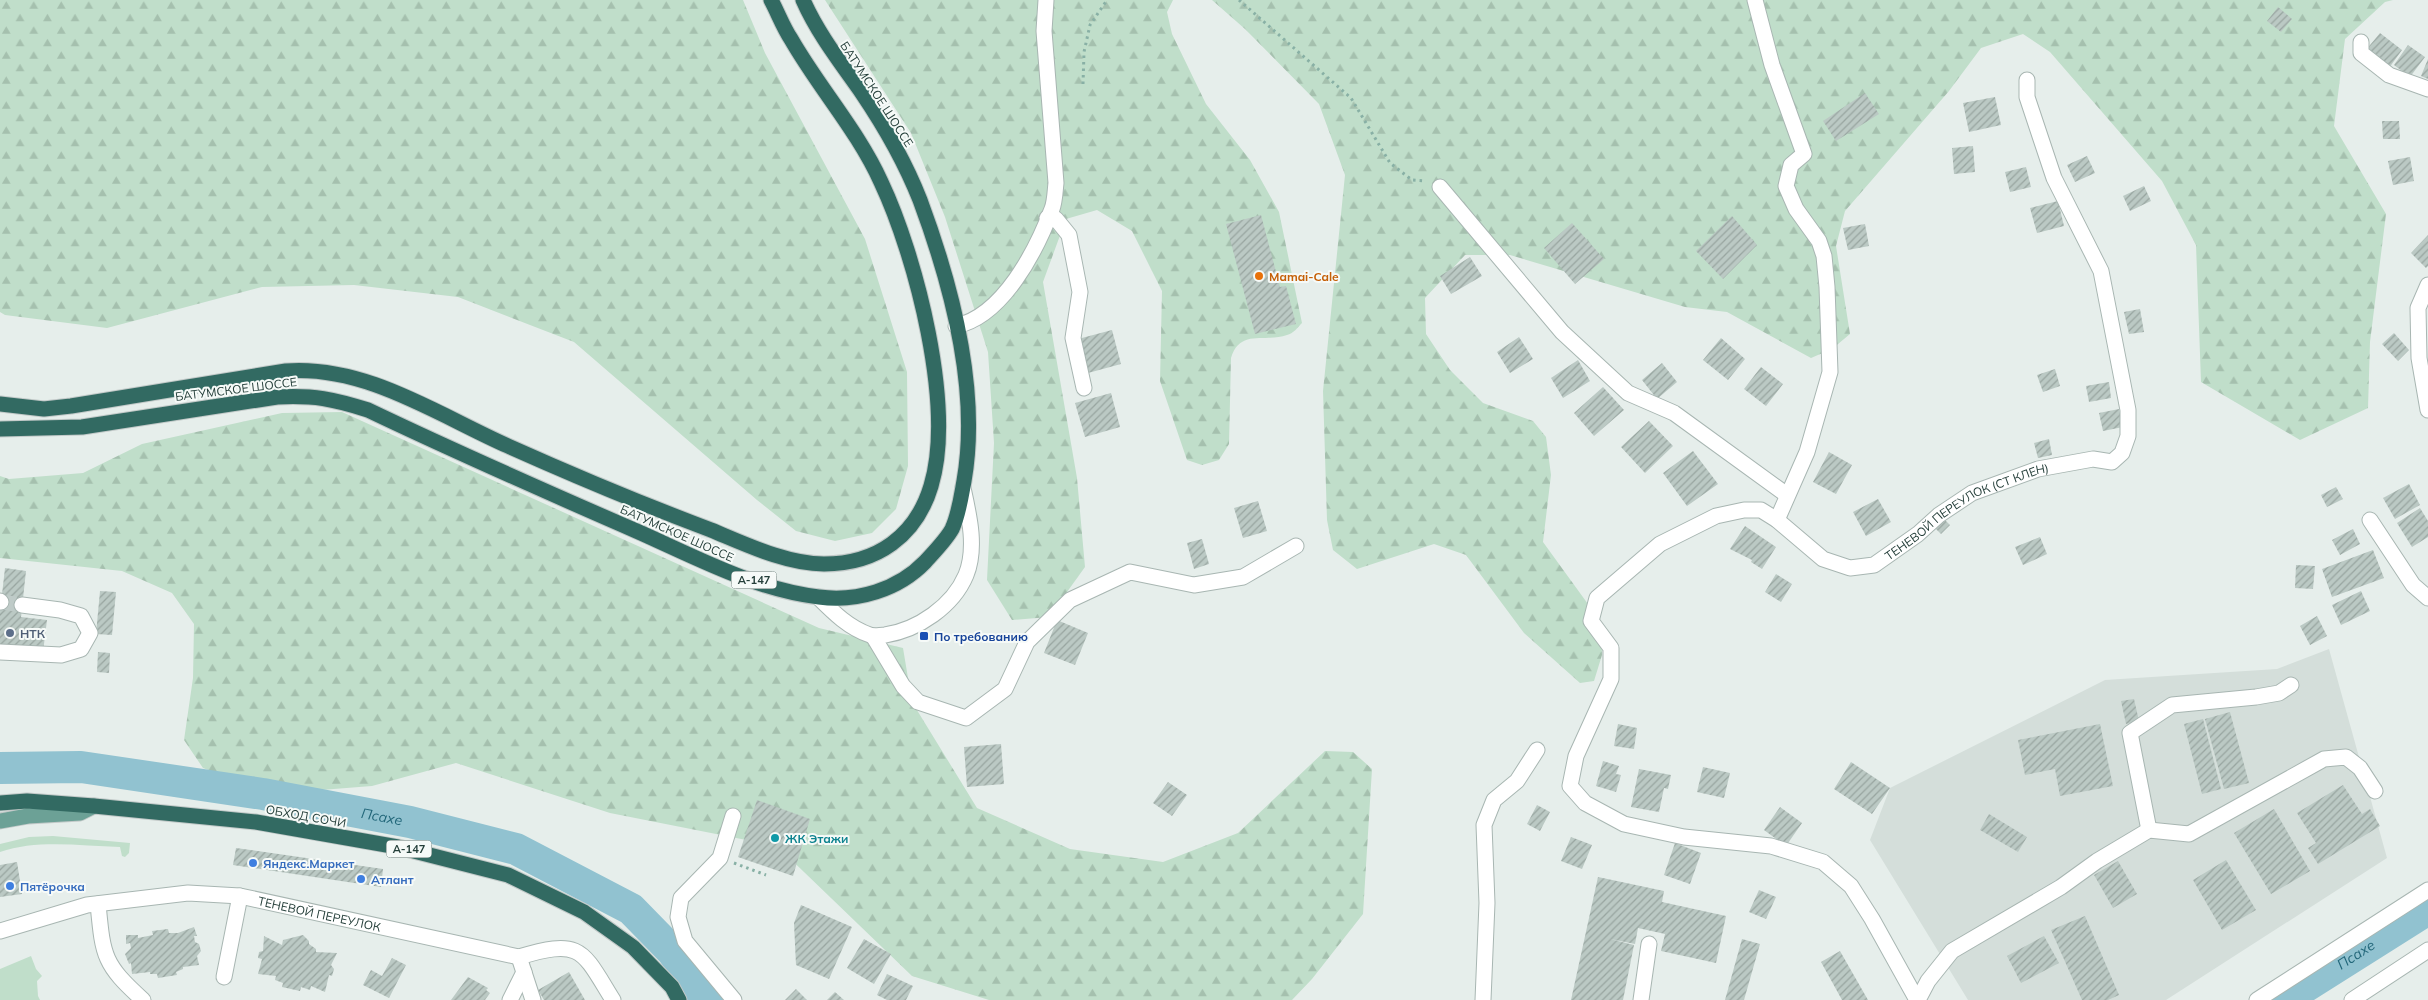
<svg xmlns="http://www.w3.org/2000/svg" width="2428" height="1000" font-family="Mulish,sans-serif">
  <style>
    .built { fill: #d4deda }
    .grass { fill: #c0deca }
    .forest { fill: url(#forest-firs) }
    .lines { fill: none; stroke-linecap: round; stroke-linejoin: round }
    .river { stroke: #91c2d0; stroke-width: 32 }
    .building { fill: url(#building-hatch) }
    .minor-tunnel { stroke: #bfcbc8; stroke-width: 15; stroke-dasharray: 15 8; stroke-linecap: butt }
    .minor-casing { stroke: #a8b6b2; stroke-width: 17 }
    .major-casing { stroke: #c2c9c8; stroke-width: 17 }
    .highway-casing { stroke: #c2c9c8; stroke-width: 17 }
    .path { stroke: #88b0a5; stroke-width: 3; stroke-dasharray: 2.5 4; stroke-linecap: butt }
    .minor { stroke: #fff; stroke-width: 15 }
    .major { stroke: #6ca196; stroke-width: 15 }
    .highway { stroke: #326a62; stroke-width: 15 }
    .food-dot { fill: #e8710a; stroke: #f6faf8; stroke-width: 2 }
    .service-dot { fill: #5c6f8a; stroke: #f6faf8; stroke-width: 2 }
    .transit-dot { fill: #1a4fb4; stroke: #f6faf8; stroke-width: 2 }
    .culture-dot { fill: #0f9aa8; stroke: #f6faf8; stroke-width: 2 }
    .shop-dot { fill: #3f7fe0; stroke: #f6faf8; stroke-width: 2 }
    .labels { text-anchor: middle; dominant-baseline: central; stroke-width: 4; stroke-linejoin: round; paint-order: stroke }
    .shield { fill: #f6faf8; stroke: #647773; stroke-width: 1 }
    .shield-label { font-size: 11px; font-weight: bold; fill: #253f3a }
    .street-label { font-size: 12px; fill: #253f3a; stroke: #f6faf8 }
    .food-label { font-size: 12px; font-weight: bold; fill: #c56008; stroke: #f6faf8; text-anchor: start }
    .service-label { font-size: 12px; font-weight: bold; fill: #4e5e75; stroke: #f6faf8; text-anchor: start }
    .transit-label { font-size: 12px; font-weight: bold; fill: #164399; stroke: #f6faf8; text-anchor: start }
    .culture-label { font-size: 12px; font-weight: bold; fill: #0d838f; stroke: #f6faf8; text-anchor: start }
    .shop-label { font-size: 12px; font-weight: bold; fill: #366cbe; stroke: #f6faf8; text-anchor: start }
    .water-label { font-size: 14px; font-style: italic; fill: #216679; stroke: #f6faf8 }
  </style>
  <defs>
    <pattern id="forest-firs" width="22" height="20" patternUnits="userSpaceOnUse" patternTransform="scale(1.25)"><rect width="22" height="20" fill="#c0deca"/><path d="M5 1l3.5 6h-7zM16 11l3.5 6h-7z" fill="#a5c0ae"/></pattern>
    <pattern id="building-hatch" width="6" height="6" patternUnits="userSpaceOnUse" patternTransform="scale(1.25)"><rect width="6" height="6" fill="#bbc9c4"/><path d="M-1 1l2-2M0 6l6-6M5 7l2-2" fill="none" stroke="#98a5a0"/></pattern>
  </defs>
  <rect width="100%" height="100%" fill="#e6eeeb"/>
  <path class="built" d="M2329,649L2387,858L2166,1000H1968L1870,840L1890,788L2105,680L2277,669Z"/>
  <path class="grass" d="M53,836L130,843L129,853L125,857L122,856L120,847C81,846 37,839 0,852V844L29,837Z
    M31,956L36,969L42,976L37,981L38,996L40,1000H0V969Z"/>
  <path class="forest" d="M0,0H743L765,53L865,239L907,372L908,466L896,509L872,533L835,541L796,531L757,500L574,342L458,297L354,285L262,287L107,328L5,315L0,312Z
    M825,0H1173L1167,12L1172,34L1206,104L1250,160L1279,212L1302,323C1298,327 1293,334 1287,335C1265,343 1240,328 1231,358L1229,444L1219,460L1202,465L1187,460L1160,381L1162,291L1132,231L1097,210L1066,219L1043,282L1077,478L1085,567L1049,617L1012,620L987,580L994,443L988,352L945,217L911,133Z
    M1212,0H2393L2385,2L2345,39L2334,126L2386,214L2370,342L2368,408L2300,440L2201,382L2196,245L2162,181L2050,52L2023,34L1981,48L1949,91L1845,211L1836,246L1850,334L1832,349L1811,358L1727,312L1685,307L1510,255H1465L1425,298L1426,334L1450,370L1483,403L1533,421L1546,437L1551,475L1543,542L1601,622L1602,655L1594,681L1580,683L1524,633L1466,555L1434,544L1357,569L1333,550L1327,520L1323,391L1345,175L1319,104L1245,29Z
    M342,412L819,628L903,648L912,702L977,808L1070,849L1163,862L1238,833L1325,751L1353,752L1372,769L1363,914L1312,979L1292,1000H989L912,976L777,846L610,813L456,763L372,786L270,794L203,768L184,740L193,678L194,624L172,593L122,571L0,558V476L9,479L83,473L142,444L282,413Z"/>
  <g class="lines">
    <g class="river">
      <path id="s1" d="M0,768L81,767L263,794L410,822L516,849L631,909L672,951L707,1000"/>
      <path id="s2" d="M2284,1000L2428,909"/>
    </g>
  </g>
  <path class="building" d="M2278,7L2292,19L2281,32L2267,21Z
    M2380,33L2402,50L2389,68L2366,50Z
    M2408,45L2425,57L2410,77L2394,65Z
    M2428,59V79L2421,76Z
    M1865,93L1879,114L1836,141L1823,121Z
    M1995,97L2001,125L1969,132L1963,103Z
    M2382,121H2399L2400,139H2383Z
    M1973,146L1975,172L1954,174L1952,148Z
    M2087,156L2095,173L2075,182L2067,165Z
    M2410,157L2414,181L2393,185L2388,161Z
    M2026,167L2031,187L2010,192L2005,172Z
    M2144,186L2151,201L2130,211L2123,196Z
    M2058,201L2064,226L2037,233L2030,208Z
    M1261,215L1280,287L1286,286L1296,324L1255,334L1226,224Z
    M1732,216L1757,245L1723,279L1696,251Z
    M1572,223L1604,259L1575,284L1544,248Z
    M1865,224L1869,246L1848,250L1843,228Z
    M2428,235V266L2426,268L2411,253Z
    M1470,257L1482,276L1451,294L1440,276Z
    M2140,309L2144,332L2129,334L2124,312Z
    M1112,330L1121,364L1088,373L1078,339Z
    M2394,333L2409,350L2398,361L2382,344Z
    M1519,337L1533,359L1510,373L1497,352Z
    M1721,338L1745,359L1728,380L1703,360Z
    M1578,360L1590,381L1563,398L1551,378Z
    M1662,363L1677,382L1657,399L1642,380Z
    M1761,367L1783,384L1766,406L1744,389Z
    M2055,369L2060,386L2043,392L2037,375Z
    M2109,382L2111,398L2089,402L2086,386Z
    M1603,387L1624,410L1594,436L1574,413Z
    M1111,393L1120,427L1085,437L1075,403Z
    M2119,409L2123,427L2103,431L2099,413Z
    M1649,421L1673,446L1645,473L1621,447Z
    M2049,439L2052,455L2038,458L2034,443Z
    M1693,451L1718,484L1687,506L1663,473Z
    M1829,452L1852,465L1836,494L1813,482Z
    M2409,484L2420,505L2395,519L2383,498Z
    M2336,487L2343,499L2327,507L2321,495Z
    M1878,499L1891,522L1866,536L1853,512Z
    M1258,501L1267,531L1243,538L1234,508Z
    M2420,508L2428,521V537L2412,547L2397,523Z
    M1943,518L1950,525L1941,534L1934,527Z
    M1745,526L1776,547L1762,569L1751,562L1752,560L1730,549Z
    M2353,529L2360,544L2340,555L2332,540Z
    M2040,537L2047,554L2023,565L2015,547Z
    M1202,539L1209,564L1194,569L1187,543Z
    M2373,550L2384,578L2332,597L2322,569Z
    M2296,565L2315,566L2313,589L2295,588Z
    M5,568L26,571L21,617L47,620L43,652L0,647V612Z
    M1776,574L1792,584L1781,602L1765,592Z
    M100,591L116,592L112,635L96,634Z
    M2361,591L2370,611L2341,625L2332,605Z
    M2317,616L2327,636L2310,645L2300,626Z
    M1057,620L1088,633L1075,665L1044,653Z
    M98,652L110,653L109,673L97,672Z
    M2134,699L2139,721L2126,724L2121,701Z
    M2230,712L2249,783L2224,789L2205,719Z
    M2203,719L2221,789L2202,794L2184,724Z
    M1618,724L1637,728L1634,749L1614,746Z
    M2100,724L2113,786L2060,796L2055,769L2025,775L2018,740Z
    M1001,744L1004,784L967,787L964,747Z
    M1603,761L1619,766L1616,774L1621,775L1616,792L1596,786Z
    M1851,762L1890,788L1872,814L1834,789Z
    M1703,767L1730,773L1724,798L1697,792Z
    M1639,769L1671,775L1668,789L1664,788L1659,812L1631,807Z
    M1168,782L1187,795L1172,816L1153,803Z
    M2343,785L2362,814L2370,809L2380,826L2318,864L2308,848L2316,843L2297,813Z
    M757,800L810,819L793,876L738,857Z
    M1537,805L1550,812L1540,831L1527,824Z
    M1780,807L1802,823L1786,846L1764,830Z
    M2274,809L2310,871L2271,894L2234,833Z
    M1989,814L2027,837L2018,852L1980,830Z
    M1571,837L1592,845L1582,869L1561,861Z
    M1675,843L1701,853L1690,884L1664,875Z
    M236,848L383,869L381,887L233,865Z
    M2226,860L2256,910L2222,930L2193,880Z
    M2118,861L2137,894L2113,908L2094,875Z
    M17,862L22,894L0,897V865Z
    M1598,877L1664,891L1662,902L1726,916L1716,963L1661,951L1665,934L1638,928L1635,944L1610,939L1634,945L1623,1000H1571Z
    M1759,890L1776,897L1766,919L1749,912Z
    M801,905L852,927L829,979L796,965L794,923Z
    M2085,916L2119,995L2108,1000H2082L2051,930Z
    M194,927L197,936H194L195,942L199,944L201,951L197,956L199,965L183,967V969L176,972L177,975L158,978L157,974H150V972L132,974L131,963L129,964L125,954L131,948L130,943L126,944V935H138V938L153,935L152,931L168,929L169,933H178Z
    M303,935L309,941V944L316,949V952L337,953L331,965L334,969L332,976L329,975L325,992L311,986L310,990L301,987L300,991L282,987L283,983L275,980L276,976L258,974L262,959L258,958L259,952L263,951L264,936L282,945L283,940Z
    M2044,936L2059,963L2021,983L2007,956Z
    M864,939L891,954L874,984L847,968Z
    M1742,939L1760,944L1744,1000H1725Z
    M1840,951L1868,1000H1842L1821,962Z
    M392,958L406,965L389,998L363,985L371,970L382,976Z
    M569,972L585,1000H544L538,990Z
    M887,974L913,986L906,1000H887L877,995Z
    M468,977L488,988L486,990L490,993L485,1000H451Z
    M796,989L807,1000H785Z
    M835,992L844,1000H827Z"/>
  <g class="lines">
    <path class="minor-tunnel" d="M1,602L22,605"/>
    <defs>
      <g id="minor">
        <path d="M1755,0L1772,65L1804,154L1791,165L1786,186L1796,209L1819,241L1824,256L1827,287L1830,372L1807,452L1777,520"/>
        <path d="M2361,42V53L2389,75L2428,89"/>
        <path d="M1440,187L1562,332L1628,393L1674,413L1787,495"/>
        <path d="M1047,218L1056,219L1069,235L1080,292L1073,338L1084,388"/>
        <path d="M2428,285L2418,308L2419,358L2428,410"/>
        <path d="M956,326C1003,316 1036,251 1052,209C1055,201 1055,191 1056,183L1044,31L1046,0"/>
        <path d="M2370,520L2413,585L2428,598"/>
        <path d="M818,597C834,613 849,628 870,635C875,637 880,635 885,635C918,630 953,606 966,575C977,548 969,515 963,488"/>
        <path d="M0,601L1,602"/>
        <path d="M873,636L903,686L918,702L966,718L1005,689L1027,642L1070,600L1130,572L1194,585L1243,577L1296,546"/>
        <path d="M0,652L61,655L81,649L90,633L81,616L60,610L22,605"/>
        <path d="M733,816L720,858L681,898L678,917L685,941L734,1000"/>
        <path d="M2149,830L2130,733L2172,705L2256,697L2279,693L2291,685"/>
        <path d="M98,904C103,956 103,964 143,1000"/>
        <path id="s3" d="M0,931L87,905L188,893L240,896L519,957C582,938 582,950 613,1000"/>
        <path d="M519,957L533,1000"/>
        <path d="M224,977L240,896"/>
        <path d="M510,1000L524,972"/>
        <path d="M1483,1000L1487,903L1484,825L1494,800L1517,781L1537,750"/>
        <path d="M1641,1000L1649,944"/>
        <path id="s4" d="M1917,1000L1872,919L1851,886L1823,862L1771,846L1684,837L1624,824L1585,803L1570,786L1576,756L1611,679V648L1591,621L1597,598L1660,544L1716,516L1744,510H1761L1777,520L1823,559L1850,568L1874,565L1918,534L1939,515L1972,493L2038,469L2093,459L2112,462L2122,453L2128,436V410L2101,271L2054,178L2027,97V80"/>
        <path d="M1918,1000L1928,981L1952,951L2061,887L2097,861L2149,830L2189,834L2324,759L2346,757L2360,768L2375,791"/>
        <path d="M2257,1000L2428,890"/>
        <path d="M2352,1000L2428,950"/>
      </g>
      <path id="major" d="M0,821L28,816L80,813L94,806"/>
      <path id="highway" d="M0,404L44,409L71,406L286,371C366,365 438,415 508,446C575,476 642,504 711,530C745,544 786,564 824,564C877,564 916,536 931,486C955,407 916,256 881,182C858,131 819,88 791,39C783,27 778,13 771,0
        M0,429L82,427L277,397C314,395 333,399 368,410C458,453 549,493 641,533C697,558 757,590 819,597C857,602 898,590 925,562C934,552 946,540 952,529C959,514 961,497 964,481C980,390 952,286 920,200C905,162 885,127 862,93C841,63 818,34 803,0
        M0,803L27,801L94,806L256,822L398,847L508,875L584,912L633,947L672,987L679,1000"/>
    </defs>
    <use href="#minor" class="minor-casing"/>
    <use href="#major" class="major-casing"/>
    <use href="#highway" class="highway-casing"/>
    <path class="path" d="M1239,0L1351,98L1390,163L1412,180L1426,181
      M1083,84L1084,52L1090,25L1107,0
      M734,863L766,875"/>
    <use href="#minor" class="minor"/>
    <use href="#major" class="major"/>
    <use href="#highway" class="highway"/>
  </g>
  <circle class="food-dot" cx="1259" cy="276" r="5"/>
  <circle class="service-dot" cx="10" cy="633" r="5"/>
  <rect class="transit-dot" x="919" y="631" width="10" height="10" rx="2.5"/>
  <circle class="culture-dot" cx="775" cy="838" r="5"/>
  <g class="shop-dot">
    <circle cx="253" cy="863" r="5"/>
    <circle cx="361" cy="879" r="5"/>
    <circle cx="10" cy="886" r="5"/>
  </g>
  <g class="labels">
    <g class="shield">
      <rect x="731.5" y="571.5" width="45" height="17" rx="4"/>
      <rect x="386.5" y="840.5" width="45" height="17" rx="4"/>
    </g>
    <g class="shield-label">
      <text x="754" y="580">А-147</text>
      <text x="409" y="849">А-147</text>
    </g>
    <g class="street-label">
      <text transform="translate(877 94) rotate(57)">БАТУМСКОЕ ШОССЕ</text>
      <text transform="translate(236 389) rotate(-7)">БАТУМСКОЕ ШОССЕ</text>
      <text stroke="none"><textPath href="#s4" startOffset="1074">ТЕНЕВОЙ ПЕРЕУЛОК (СТ КЛЕН)</textPath></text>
      <text transform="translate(677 533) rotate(24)">БАТУМСКОЕ ШОССЕ</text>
      <text transform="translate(306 816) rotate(10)">ОБХОД СОЧИ</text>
      <text stroke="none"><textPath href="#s3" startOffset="326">ТЕНЕВОЙ ПЕРЕУЛОК</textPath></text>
    </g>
    <g class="food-label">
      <text x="1269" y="276">Mamai-Cale</text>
    </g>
    <g class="service-label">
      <text x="20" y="633">НТК</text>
    </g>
    <g class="transit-label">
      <text x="934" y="636">По требованию</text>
    </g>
    <g class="culture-label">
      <text x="785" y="838">ЖК Этажи</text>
    </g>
    <g class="shop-label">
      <text x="263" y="863">Яндекс.Маркет</text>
      <text x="371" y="879">Атлант</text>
      <text x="20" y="886">Пятёрочка</text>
    </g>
    <g class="water-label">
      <text stroke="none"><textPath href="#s1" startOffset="386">Псахе</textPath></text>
      <text stroke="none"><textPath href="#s2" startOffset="85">Псахе</textPath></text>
    </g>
  </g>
</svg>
